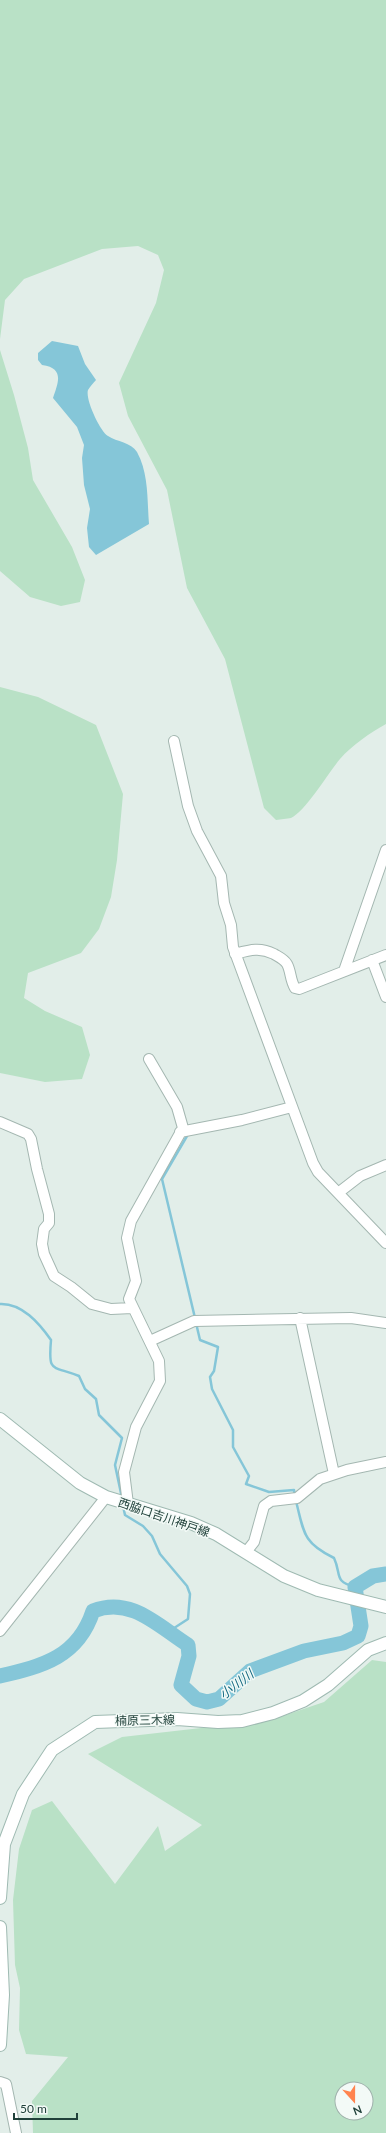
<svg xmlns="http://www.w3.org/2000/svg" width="386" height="2133" font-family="Lato,'Noto Sans JP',sans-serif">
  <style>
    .green { fill: #b9e1c6; fill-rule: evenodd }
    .water { fill: #85c6d8 }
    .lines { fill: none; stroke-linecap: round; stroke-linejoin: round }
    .stream { stroke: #85c6d8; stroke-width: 2.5 }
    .river { stroke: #85c6d8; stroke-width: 15 }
    .minor-casing { stroke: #a4b7b1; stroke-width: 12 }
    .secondary-casing { stroke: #9fbab2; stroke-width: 14 }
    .minor { stroke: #fff; stroke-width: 10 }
    .secondary { stroke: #fff; stroke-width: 12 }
    .labels { text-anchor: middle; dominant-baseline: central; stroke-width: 3; stroke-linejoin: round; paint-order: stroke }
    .street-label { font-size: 12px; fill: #20413a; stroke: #f3faf7 }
    .water-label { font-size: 13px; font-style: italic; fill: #146a82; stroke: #f3faf7 }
  </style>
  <rect width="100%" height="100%" fill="#e2eee9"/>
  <path class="green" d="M0,0H386V724C370,733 352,745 340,759C328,773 306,811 291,818C287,819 281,819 276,820L264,808L225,659L187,588L167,490L128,416L119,383L156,303L164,270L158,255L138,246L102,249L24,279L5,300L0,339Z
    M0,350L14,395L28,448L33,480L72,547L85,580L80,602L61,606L30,597L0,571Z
    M0,687L38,697L96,725L123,794L117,860L111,897L99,929L81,953L28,973L24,998L45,1011L82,1027L90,1055L82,1079L45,1082L0,1073Z
    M372,1660L386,1662V2133H33L32,2101L68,2057L26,2054L19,2030L20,1988L15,1965L13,1900L19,1849L32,1810L52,1801L115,1884L158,1826L165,1851L202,1825L88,1754L122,1737L271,1720L324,1702ZM342,2089H366V2113H342Z"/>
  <path class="water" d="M52,341L78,346L85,364L96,380C93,383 90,387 88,390C85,399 100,431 108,436C117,442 131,442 137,452C149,474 147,500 149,524L96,555L89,547L87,528L90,509L84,485L82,458L84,445L77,427L53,398C58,383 65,368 42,365L38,360V353Z"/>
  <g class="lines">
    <path class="stream" d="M187,1136L162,1179L195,1318
      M0,1304C22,1303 39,1323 51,1340C48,1374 52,1365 79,1376L85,1389L96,1399L99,1415L122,1438L115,1465L122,1498
      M196,1323L200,1340L218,1347L214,1371L210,1377L212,1389L233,1430V1447L249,1476L246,1484L269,1492L294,1490L295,1497
      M296,1501C304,1533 303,1543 334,1558C342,1575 333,1581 355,1587
      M123,1506L125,1515L143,1526L152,1536L160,1554L187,1586L190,1594L188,1619L168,1632"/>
    <path class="river" d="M0,1676C43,1666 78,1657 93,1611C131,1596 158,1626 188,1645L189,1656L181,1685L196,1699L207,1702L219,1699L250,1671L304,1651L343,1643L358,1636L361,1626L355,1587L373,1576L386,1574"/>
    <defs>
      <path id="minor" d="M174,741L188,806L197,831L221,876L224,903L231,925L233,947L313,1163L318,1172L386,1243
        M235,954C250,950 260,947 274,954C279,957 284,959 287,964C291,971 290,980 295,988L299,989L386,955
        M372,960L386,997
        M344,971L386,850
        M0,1122L28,1134L31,1139L37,1169L49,1214V1223L44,1229L42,1244L44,1254L54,1276L71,1287L92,1304L111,1309L132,1308
        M180,1132L242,1120L292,1107
        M338,1193L360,1176L386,1165
        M300,1318L334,1474
        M150,1341L194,1321L351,1318L386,1323
        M128,1504L124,1472L136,1427L160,1381L159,1361L129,1299L136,1281L127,1238L131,1221L183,1128L177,1107L149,1059
        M246,1552L254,1542L264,1506L271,1501L297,1498L320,1479L347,1470L386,1462
        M0,1631L106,1497
        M0,2082L6,2084L16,2133"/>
      <path id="secondary" d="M0,1419L80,1483L106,1497L191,1523L216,1534L284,1576L318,1590L386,1607
        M0,1898L4,1844L23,1794L52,1750L95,1722L177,1719L218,1722L242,1721L273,1713L303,1701L328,1685L368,1650L386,1643
        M0,1927L3,1995L0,2045"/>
    </defs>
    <use href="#minor" class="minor-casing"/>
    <use href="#secondary" class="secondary-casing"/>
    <use href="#minor" class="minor"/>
    <use href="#secondary" class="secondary"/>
  </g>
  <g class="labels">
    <g class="street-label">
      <text transform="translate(164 1517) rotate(19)">西脇口吉川神戸線</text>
      <text transform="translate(145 1720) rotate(-1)">楠原三木線</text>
    </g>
    <g class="water-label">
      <text transform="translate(236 1684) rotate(-37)">小川川</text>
    </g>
  </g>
  <g transform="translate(354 2101) rotate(159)"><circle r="19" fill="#f3faf7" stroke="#9fb0ab"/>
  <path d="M0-3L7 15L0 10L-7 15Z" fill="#ff844f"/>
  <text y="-6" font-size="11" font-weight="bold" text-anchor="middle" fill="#20413a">N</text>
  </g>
  <path d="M14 2113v6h63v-6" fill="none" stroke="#20413a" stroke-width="2"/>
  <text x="20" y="2113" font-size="12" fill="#20413a" stroke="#f3faf7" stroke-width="3" paint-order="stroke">50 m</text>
</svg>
